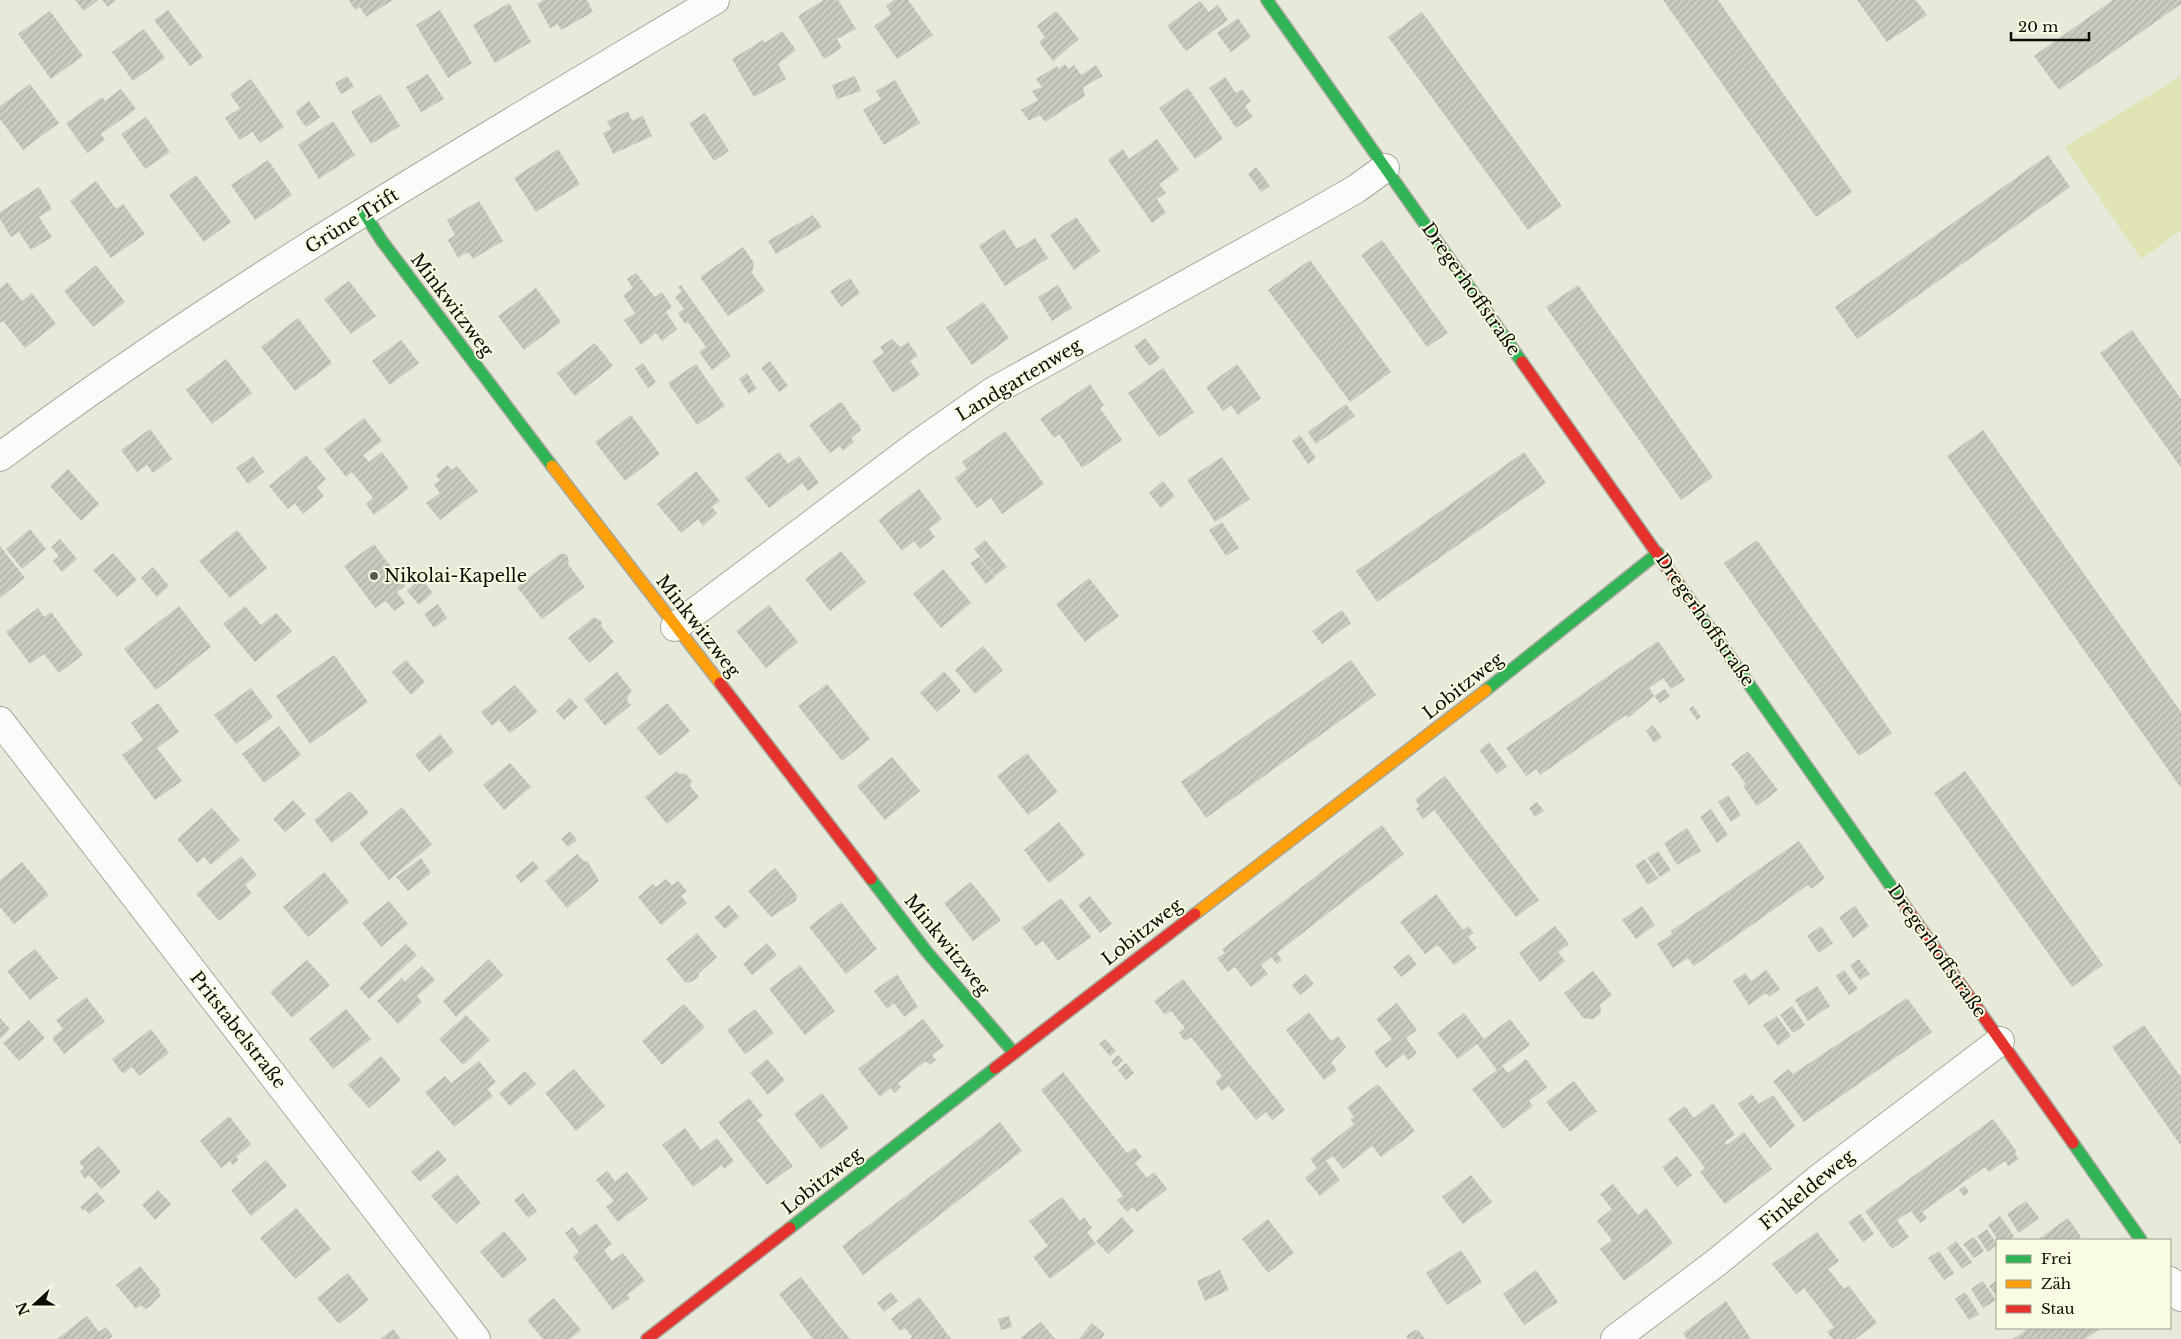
<svg xmlns="http://www.w3.org/2000/svg" width="2181" height="1339" font-family="'Libre Baskerville',serif">
  <style>
    .park { fill: #e0e4b4 }
    .building { fill: url(#building-hatch) }
    .lines { fill: none; stroke-linecap: round; stroke-linejoin: round }
    .street-casing { stroke: #a6a89d; stroke-width: 30 }
    .fast-casing { stroke: #a6a89d; stroke-width: 14 }
    .slow-casing { stroke: #a6a89d; stroke-width: 14 }
    .jam-casing { stroke: #a6a89d; stroke-width: 14 }
    .street { stroke: #fbfcfa; stroke-width: 28 }
    .fast { stroke: #30b455; stroke-width: 11 }
    .slow { stroke: #ff9f0a; stroke-width: 11 }
    .jam { stroke: #e5322d; stroke-width: 11 }
    .poi-dot { fill: #595a50; stroke: #f9fce2; stroke-width: 2 }
    .labels { text-anchor: middle; dominant-baseline: central; stroke-width: 4; stroke-linejoin: round; paint-order: stroke }
    .street-label { font-size: 18px; fill: #0d0d05; stroke: #f9fce2 }
    .poi-label { font-size: 18px; fill: #0d0d05; stroke: #f9fce2; text-anchor: start }
  </style>
  <defs>
    <pattern id="building-hatch" width="6" height="6" patternUnits="userSpaceOnUse" patternTransform="scale(1.25)"><rect width="6" height="6" fill="#cacbc0"/><path d="M-1 1l2-2M0 6l6-6M5 7l2-2" fill="none" stroke="#acada4"/></pattern>
  </defs>
  <rect width="100%" height="100%" fill="#e7e9db"/>
  <path class="park" d="M2181,76V230L2141,259L2065,147Z"/>
  <path class="building" d="M75,0H98L84,11Z
    M102,0H116L108,7Z
    M349,0H393L366,17L360,7L355,10Z
    M543,0H587L593,12L561,30L558,24L550,28L537,4Z
    M824,0H838L856,29L837,39L842,48L824,59L798,16Z
    M894,0H908L933,35L897,59L874,26L891,14L886,6Z
    M1663,0H1718L1852,192L1816,217Z
    M1857,0H1916L1927,15L1887,42Z
    M2113,0H2181V4L2059,90L2034,56Z
    M1200,1L1209,12L1218,5L1228,20L1186,51L1167,26Z
    M509,3L531,42L495,63L473,25Z
    M168,10L203,57L190,66L154,20Z
    M440,10L472,63L448,78L416,25Z
    M50,11L83,56L51,79L18,34Z
    M1056,11L1079,39L1053,61L1039,42L1045,37L1037,26Z
    M1422,12L1562,206L1528,230L1388,37Z
    M1238,18L1251,37L1231,52L1217,33Z
    M144,29L165,58L133,81L112,52Z
    M782,31L796,50L778,64L786,79L754,97L732,59L763,40L765,43Z
    M1065,64L1069,69L1074,65L1081,75L1096,65L1103,76L1083,87L1085,96L1045,122L1040,115L1029,121L1021,110L1038,100L1032,91L1042,87L1036,79L1057,66L1058,69Z
    M428,74L444,99L421,112L406,87Z
    M347,76L354,87L341,94L335,83Z
    M855,76L861,91L837,99L832,85Z
    M1225,77L1236,93L1242,89L1251,101L1245,106L1253,117L1236,128L1209,88Z
    M251,79L284,127L260,143L252,132L240,140L225,118L240,108L230,94Z
    M895,80L920,123L884,145L863,110L881,99L876,91Z
    M30,84L59,123L23,150L0,119V106Z
    M1188,88L1223,139L1195,159L1159,108Z
    M121,89L136,109L101,134L105,140L87,153L66,123L102,97L105,101Z
    M380,94L400,126L371,144L351,112Z
    M309,101L320,117L306,127L295,112Z
    M628,111L632,121L643,116L652,136L613,154L603,133L611,129L607,121Z
    M705,113L729,151L714,161L689,123Z
    M146,117L170,152L145,169L121,134Z
    M333,121L355,155L319,179L298,145Z
    M1157,139L1179,170L1159,184L1166,193L1157,199L1166,213L1152,223L1108,160L1123,149L1129,159Z
    M558,149L580,184L536,212L514,178Z
    M2048,155L2070,187L1857,339L1835,307Z
    M268,160L292,195L255,220L231,185Z
    M1256,167L1270,186L1261,192L1248,174Z
    M196,175L231,222L204,242L169,195Z
    M96,181L116,209L123,204L145,234L111,258L70,201Z
    M39,187L52,209L39,217L52,237L31,250L19,232L11,237L0,219V212Z
    M479,201L503,241L473,259L468,252L458,258L448,240L455,235L447,220Z
    M813,215L822,227L776,254L768,241Z
    M1076,217L1100,251L1074,270L1050,235Z
    M1004,229L1017,249L1035,238L1048,258L1005,286L979,246Z
    M1382,240L1448,333L1427,347L1361,255Z
    M743,247L754,263L752,273L765,291L728,316L700,277Z
    M1310,260L1391,372L1350,402L1268,290Z
    M96,265L125,302L93,327L64,291Z
    M636,273L655,297L662,292L672,307L666,312L677,329L662,341L656,333L641,345L624,320L635,313L623,295L633,288L627,279Z
    M850,278L860,293L841,307L830,291Z
    M349,281L376,316L351,334L324,299Z
    M7,282L22,301L32,293L56,324L25,348L3,321L0,323V288Z
    M681,285L731,356L712,370L699,352L706,347L688,322L685,324L678,313L684,309L675,297L682,292L678,287Z
    M1058,285L1072,308L1052,321L1038,297Z
    M1578,285L1713,477L1681,500L1546,307Z
    M536,288L561,322L524,350L498,316Z
    M983,302L1009,338L972,365L946,328Z
    M298,318L332,363L295,391L261,347Z
    M2132,330L2181,399V468L2100,353Z
    M1145,338L1160,358L1149,366L1134,346Z
    M892,339L900,347L908,342L918,356L910,361L920,375L893,393L872,361L884,353L880,347Z
    M401,340L419,363L390,385L372,361Z
    M595,343L613,366L575,396L557,373Z
    M226,359L252,393L212,424L186,390Z
    M770,361L788,386L779,392L761,368Z
    M643,363L656,382L648,388L635,369Z
    M696,364L725,406L697,425L668,383Z
    M1237,364L1261,398L1238,415L1231,405L1223,411L1206,387Z
    M1163,368L1194,412L1159,437L1128,393Z
    M747,373L757,389L749,394L739,379Z
    M1090,384L1104,405L1100,408L1122,440L1082,468L1059,434L1054,438L1040,419Z
    M840,402L844,405L852,418L859,425L861,430L851,438L854,442L843,451L840,446L830,453L809,425Z
    M1346,404L1355,416L1316,444L1308,432Z
    M631,415L660,454L625,481L595,442Z
    M364,418L382,441L363,455L369,462L382,452L409,488L374,515L366,504L373,498L352,472L346,477L324,449Z
    M150,429L172,459L153,473L147,465L137,472L121,450Z
    M1983,430L2181,712V788L1947,456Z
    M1005,431L1044,484L1002,514L991,498L977,508L955,478L967,469L962,462Z
    M1300,435L1316,458L1308,464L1292,441Z
    M779,452L788,464L799,456L819,483L808,491L802,483L769,508L745,478Z
    M1524,452L1546,483L1377,602L1356,571Z
    M306,455L326,479L317,487L324,496L303,514L295,503L288,509L269,486Z
    M253,456L264,472L248,484L236,468Z
    M1222,457L1250,499L1215,522L1187,480Z
    M447,465L452,470L457,466L478,491L440,520L426,503L440,493L434,485L440,480L436,475Z
    M68,469L99,504L81,521L50,486Z
    M696,471L720,501L712,507L717,513L703,526L698,519L681,533L657,504Z
    M1163,481L1175,496L1161,508L1149,493Z
    M919,489L942,519L929,529L935,537L920,549L914,541L902,551L878,520Z
    M1222,522L1239,548L1226,556L1209,530Z
    M30,529L46,549L22,569L6,549Z
    M237,530L267,568L230,598L199,561Z
    M60,539L77,559L62,572L53,561L59,556L51,547Z
    M985,540L1007,567L995,576L974,549Z
    M1757,540L1892,733L1859,756L1724,563Z
    M374,544L405,586L397,592L405,603L394,611L386,601L375,608L344,566Z
    M0,546L25,578L0,598Z
    M841,551L866,582L830,611L805,579Z
    M113,553L137,580L117,597L93,570Z
    M560,554H566L569,560L568,564L585,587L542,619L517,587Z
    M979,557L995,577L986,584L970,563Z
    M153,567L169,586L157,597L141,578Z
    M943,569L971,603L941,628L913,594Z
    M421,578L433,593L419,605L407,591Z
    M1089,578L1119,616L1085,642L1056,604Z
    M438,604L447,618L434,628L424,614Z
    M769,605L798,642L766,668L736,631Z
    M179,606L211,647L156,690L124,649Z
    M245,606L261,625L276,613L292,631L255,662L223,624Z
    M38,608L44,617L51,612L83,655L59,673L44,654L30,664L6,632Z
    M1342,610L1351,623L1322,644L1312,631Z
    M594,617L602,622L601,626L614,642L589,663L568,638Z
    M1658,641L1685,680L1671,689L1663,678L1649,688L1654,696L1665,689L1670,696L1660,703L1654,696L1628,718L1626,715L1540,775L1536,769L1526,776L1506,748Z
    M983,646L1003,670L975,694L955,670Z
    M334,655L368,702L310,744L276,696Z
    M406,660L425,682L411,695L392,672Z
    M1351,660L1376,695L1206,818L1181,782Z
    M944,671L961,691L937,712L920,693Z
    M617,672L632,691L628,696L627,701L631,705L605,726L584,699Z
    M827,684L870,739L842,761L798,706Z
    M515,685L538,712L510,733L499,720L492,726L481,712Z
    M251,688L273,717L236,744L214,715Z
    M570,698L578,707L564,720L556,711Z
    M158,703L179,732L157,748L182,781L155,800L122,755L143,740L131,723Z
    M667,703L690,731L660,756L637,728Z
    M1693,706L1701,717L1697,720L1689,709Z
    M1653,725L1662,737L1654,743L1646,731Z
    M279,726L301,755L264,783L242,754Z
    M440,734L454,752L429,772L415,755Z
    M1489,742L1507,766L1497,774L1479,750Z
    M1748,751L1778,790L1757,806L1743,786L1746,784L1731,764Z
    M1027,753L1058,792L1028,815L997,776Z
    M892,757L920,791L885,820L857,786Z
    M510,763L531,787L504,810L483,785Z
    M677,771L680,774L685,773L692,781L690,786L699,797L667,824L645,797Z
    M1965,771L2103,965L2072,987L1934,793Z
    M1445,776L1539,900L1516,917L1434,810L1423,819L1416,809L1419,806L1415,799Z
    M350,791L369,813L332,843L314,820Z
    M1728,795L1741,815L1731,822L1718,802Z
    M293,800L306,814L285,832L273,819Z
    M1537,802L1544,811L1535,817L1529,808Z
    M402,807L432,844L389,880L359,843Z
    M212,808L240,840L211,865L204,857L197,863L177,839Z
    M1711,809L1728,835L1717,843L1700,817Z
    M1059,822L1085,855L1049,883L1024,850Z
    M1382,825L1404,854L1277,953L1282,960L1277,964L1271,957L1261,965L1268,974L1251,987L1235,967L1228,972L1217,958L1225,953L1222,949Z
    M1687,828L1701,851L1677,865L1664,843Z
    M570,831L577,840L568,847L561,839Z
    M1799,841L1825,878L1811,889L1808,885L1694,966L1688,958L1673,968L1657,944L1672,934L1671,931Z
    M1658,851L1671,870L1660,877L1647,858Z
    M577,854L584,861L588,862L599,881L567,908L545,881Z
    M241,856L257,875L245,885L252,893L219,921L196,894Z
    M421,858L431,873L408,891L396,877Z
    M1645,859L1658,878L1648,885L1635,865Z
    M533,861L539,868L521,883L515,876Z
    M22,862L49,895L14,924L0,907V880Z
    M775,868L797,895L796,901L771,917L748,891Z
    M324,872L349,902L308,937L283,907Z
    M666,879L672,885L678,881L687,891L681,896L687,903L661,925L638,897L653,884L656,887Z
    M971,882L1001,920L973,941L944,903Z
    M1436,894L1463,930L1468,926L1474,933L1468,937L1477,948L1454,965L1438,945L1425,954L1400,922Z
    M1090,896L1112,924L1100,933L1078,905Z
    M1061,898L1091,937L1058,961L1043,941L1036,946L1022,928Z
    M389,901L408,924L381,947L362,923Z
    M841,902L877,949L846,974L809,927Z
    M729,905L739,917L725,929L714,917Z
    M1642,906L1655,925L1636,939L1622,920Z
    M1855,906L1869,926L1853,938L1839,917Z
    M1555,926L1569,944L1558,952L1565,961L1540,982L1519,953Z
    M1821,926L1833,943L1819,953L1807,936Z
    M697,933L717,957L699,973L698,977L693,981L686,983L666,959Z
    M767,943L777,955L752,975L743,964Z
    M406,944L417,955L369,999L359,988Z
    M35,949L58,978L30,1000L7,971Z
    M1409,954L1417,965L1401,977L1393,967Z
    M489,959L503,975L456,1017L443,1001Z
    M1859,959L1870,974L1860,980L1850,965Z
    M307,960L330,985L292,1018L270,992Z
    M800,965L835,1011L805,1035L769,989Z
    M422,966L435,980L417,996L422,1002L398,1024L377,1001L402,978L405,982Z
    M1766,970L1780,989L1769,997L1766,993L1749,1005L1733,981L1745,973L1751,981Z
    M1844,970L1858,989L1849,995L1836,976Z
    M1593,971L1612,995L1600,1005L1601,1013L1593,1019L1583,1018L1564,993Z
    M897,974L918,1007L904,1017L894,1003L887,1009L874,991Z
    M1306,974L1314,984L1300,995L1292,985Z
    M1183,979L1285,1110L1272,1120L1266,1112L1256,1120L1229,1086L1222,1091L1215,1082L1222,1076L1191,1037L1185,1041L1179,1033L1185,1028L1171,1011L1165,1015L1154,1001Z
    M1817,986L1830,1006L1808,1021L1795,1000Z
    M86,997L105,1021L64,1054L52,1038L63,1029L56,1020Z
    M1907,998L1932,1032L1804,1122L1773,1081L1789,1069L1793,1074Z
    M1397,1003L1417,1030L1406,1038L1417,1053L1408,1060L1404,1054L1386,1068L1374,1052L1392,1039L1376,1019Z
    M684,1004L705,1027L662,1065L642,1041Z
    M1792,1006L1805,1025L1793,1033L1780,1015Z
    M346,1009L371,1039L333,1069L309,1039Z
    M755,1009L774,1033L745,1054L727,1030Z
    M1309,1012L1331,1041L1338,1036L1346,1047L1331,1062L1337,1070L1324,1080L1286,1030Z
    M1464,1013L1484,1039L1510,1019L1530,1045L1502,1066L1508,1073L1526,1059L1547,1087L1529,1101L1533,1106L1503,1129L1472,1089L1497,1070L1477,1044L1458,1059L1437,1033Z
    M466,1015L490,1040L463,1065L439,1039Z
    M1777,1016L1791,1036L1778,1046L1763,1025Z
    M0,1018L10,1029L0,1039Z
    M923,1019L944,1046L932,1055L936,1060L929,1065L926,1061L898,1083L901,1087L894,1093L891,1088L880,1097L858,1069Z
    M29,1020L45,1038L19,1061L3,1043Z
    M2144,1025L2181,1077V1146L2112,1047Z
    M151,1029L169,1053L139,1076L132,1067L123,1074L112,1059Z
    M1105,1039L1116,1051L1110,1056L1099,1044Z
    M1118,1055L1123,1060L1116,1067L1111,1062Z
    M381,1056L401,1080L369,1108L348,1085Z
    M767,1059L785,1080L768,1095L750,1073Z
    M479,1061L496,1082L487,1089L493,1096L454,1127L425,1092L445,1076L451,1083Z
    M1126,1063L1134,1073L1126,1080L1118,1070Z
    M574,1069L605,1106L576,1131L545,1093Z
    M525,1071L536,1084L510,1106L499,1093Z
    M1063,1072L1127,1153L1135,1148L1142,1157L1135,1163L1147,1178L1154,1172L1167,1189L1137,1212L1133,1207L1127,1212L1117,1200L1123,1196L1041,1090Z
    M1574,1081L1597,1111L1570,1132L1546,1102Z
    M1378,1084L1415,1131L1381,1157L1372,1146L1343,1169L1333,1156L1326,1161L1340,1180L1320,1196L1305,1178L1317,1168L1310,1159L1354,1124L1350,1119L1354,1117L1347,1107Z
    M822,1093L849,1128L821,1149L794,1114Z
    M1752,1094L1759,1104L1773,1095L1795,1126L1770,1148L1738,1104Z
    M749,1098L763,1116L757,1120L793,1166L767,1185L718,1122Z
    M1713,1103L1735,1135L1725,1142L1727,1145L1744,1132L1772,1169L1725,1204L1700,1172L1705,1168L1668,1119L1685,1106L1694,1118Z
    M229,1116L251,1144L236,1157L239,1160L233,1165L230,1161L221,1168L200,1141Z
    M1993,1119L2017,1152L2015,1154L2019,1159L2008,1166L2005,1161L1989,1172L1985,1167L1922,1212L1927,1218L1920,1223L1911,1211L1897,1220L1909,1237L1892,1249L1865,1211Z
    M1000,1122L1022,1151L863,1275L842,1246Z
    M685,1128L701,1150L717,1138L734,1161L724,1169L722,1165L693,1187L662,1145Z
    M99,1146L121,1172L101,1189L89,1175L85,1179L80,1172L84,1168L79,1162Z
    M438,1150L447,1160L420,1182L411,1172Z
    M1677,1156L1692,1175L1677,1187L1662,1167Z
    M266,1160L287,1186L251,1216L231,1190Z
    M607,1171L615,1181L627,1172L648,1199L618,1222L606,1207L614,1201L596,1180Z
    M457,1174L481,1203L456,1224L431,1196Z
    M1471,1175L1492,1202L1463,1224L1442,1197Z
    M1613,1184L1638,1215L1646,1208L1673,1243L1624,1281L1600,1249L1612,1240L1597,1221L1612,1209L1600,1194Z
    M1965,1186L1969,1192L1964,1196L1959,1190Z
    M158,1190L171,1204L155,1220L142,1205Z
    M97,1192L105,1201L89,1214L85,1209L83,1211L80,1207Z
    M523,1193L537,1211L528,1218L514,1200Z
    M1062,1197L1080,1221L1084,1217L1092,1228L1087,1232L1096,1244L1050,1279L1033,1257L1048,1246L1029,1221Z
    M2026,1201L2039,1218L2019,1233L2007,1214Z
    M296,1208L331,1249L295,1279L260,1238Z
    M1860,1214L1874,1234L1863,1242L1848,1222Z
    M2000,1216L2014,1236L2009,1240H1998L1988,1225Z
    M1122,1217L1134,1231L1108,1254L1096,1241Z
    M2068,1218L2081,1237L2077,1240H2041L2040,1238Z
    M1268,1219L1294,1253L1268,1273L1242,1239Z
    M596,1223L612,1244L604,1250L612,1261L623,1253L645,1281L627,1295L630,1298L613,1310L573,1257L579,1252L565,1233L573,1227L579,1236Z
    M1987,1229L1997,1244L1988,1252L1977,1236Z
    M504,1231L527,1259L503,1279L480,1252Z
    M1817,1232L1839,1261L1828,1269L1844,1289L1849,1286L1877,1323L1855,1339H1833L1827,1332L1834,1327L1804,1288L1796,1294L1772,1264Z
    M1974,1237L1984,1251L1974,1258L1963,1244Z
    M1956,1241L1972,1262L1962,1269L1947,1248Z
    M1461,1250L1482,1282L1447,1305L1426,1273Z
    M1939,1251L1954,1273L1944,1280L1928,1258Z
    M140,1266L160,1290L158,1292L161,1295L149,1307L145,1309L141,1305L136,1309L116,1285Z
    M1220,1270L1229,1290L1205,1301L1197,1281Z
    M1536,1270L1558,1302L1524,1325L1503,1294Z
    M348,1273L369,1300L339,1324L317,1298Z
    M801,1277L839,1326L850,1339H813L779,1294Z
    M1997,1280V1297L1989,1286Z
    M1983,1281L1996,1300L1983,1308L1971,1289Z
    M891,1292L898,1301L884,1312L877,1303Z
    M1965,1292L1979,1314L1969,1320L1955,1299Z
    M919,1297L928,1308L951,1339H910L912,1337L905,1328L900,1331L891,1319Z
    M554,1298L581,1330L570,1339H543L527,1320Z
    M1726,1301L1751,1339H1687L1683,1333Z
    M87,1316L99,1332L106,1327L113,1336L109,1339H57Z
    M1009,1316L1012,1327L1001,1330L998,1319Z
    M1041,1322L1055,1339H1022L1021,1337Z
    M1092,1323L1105,1334L1101,1339H1079Z
    M2029,1328H2101L2085,1339H2013Z
    M393,1329L401,1339H380Z
    M1415,1330L1419,1331L1425,1339H1408L1406,1336Z"/>
  <g class="lines">
    <defs>
      <path id="street" d="M0,457C226,288 473,145 715,0
        M675,627L918,444L992,392L1309,216L1356,189L1385,168
        M0,721L476,1339
        M2170,1281L2181,1297
        M1615,1339L1717,1262L1817,1180L2000,1041"/>
      <path id="fast" d="M1267,0L1522,362
        M364,213L382,241L552,466
        M1694,606L1900,899
        M1486,690L1658,553
        M871,879L927,952L1014,1053
        M2073,1143L2141,1240
        M790,1228L995,1068"/>
      <path id="slow" d="M552,466L720,683
        M1195,914L1486,690"/>
      <path id="jam" d="M1522,362L1694,606
        M720,683L871,879
        M1900,899L2073,1143
        M995,1068L1195,914
        M647,1339L790,1228"/>
    </defs>
    <use href="#street" class="street-casing"/>
    <use href="#fast" class="fast-casing"/>
    <use href="#slow" class="slow-casing"/>
    <use href="#jam" class="jam-casing"/>
    <use href="#street" class="street"/>
    <use href="#fast" class="fast"/>
    <use href="#slow" class="slow"/>
    <use href="#jam" class="jam"/>
  </g>
  <circle class="poi-dot" cx="374" cy="576" r="5"/>
  <g class="labels">
    <g class="street-label">
      <text transform="translate(352 221) rotate(-32)">Grüne Trift</text>
      <text transform="translate(1471 289) rotate(55)">Dregerhoffstraße</text>
      <text transform="translate(452 305) rotate(53)">Minkwitzweg</text>
      <text transform="translate(1019 380) rotate(-31)">Landgartenweg</text>
      <text transform="translate(1705 620) rotate(55)">Dregerhoffstraße</text>
      <text transform="translate(698 626) rotate(52)">Minkwitzweg</text>
      <text transform="translate(1463 686) rotate(-38)">Lobitzweg</text>
      <text transform="translate(1142 932) rotate(-38)">Lobitzweg</text>
      <text transform="translate(947 945) rotate(51)">Minkwitzweg</text>
      <text transform="translate(1937 951) rotate(55)">Dregerhoffstraße</text>
      <text transform="translate(238 1030) rotate(52)">Pritstabelstraße</text>
      <text transform="translate(822 1181) rotate(-38)">Lobitzweg</text>
      <text transform="translate(1807 1190) rotate(-39)">Finkeldeweg</text>
    </g>
    <g class="poi-label">
      <text x="384" y="576">Nikolai-Kapelle</text>
    </g>
  </g>
  <rect x="1996" y="1239" width="175" height="90" fill="#f9fce2" stroke="#9b9c8a"/>
  <rect x="2006" y="1255" width="25" height="8" fill="#30b455" stroke="#9b9c8a"/>
  <text x="2041" y="1264" font-size="15" fill="#0d0d05">Frei</text>
  <rect x="2006" y="1280" width="25" height="8" fill="#ff9f0a" stroke="#9b9c8a"/>
  <text x="2041" y="1289" font-size="15" fill="#0d0d05">Zäh</text>
  <rect x="2006" y="1305" width="25" height="8" fill="#e5322d" stroke="#9b9c8a"/>
  <text x="2041" y="1314" font-size="15" fill="#0d0d05">Stau</text>
  <g transform="translate(35 1304) rotate(249)" stroke="#f9fce2" stroke-width="4" paint-order="stroke">
  <path d="M0-4L9 19L0 12L-9 19Z" fill="#0d0d05"/>
  <text y="-8" font-size="14" font-weight="bold" text-anchor="middle" fill="#0d0d05">N</text>
  </g>
  <path d="M2011 32v8h78v-8" fill="none" stroke="#0d0d05" stroke-width="2.5"/>
  <text x="2018" y="32" font-size="15" fill="#0d0d05" stroke="#f9fce2" stroke-width="4" paint-order="stroke">20 m</text>
</svg>
